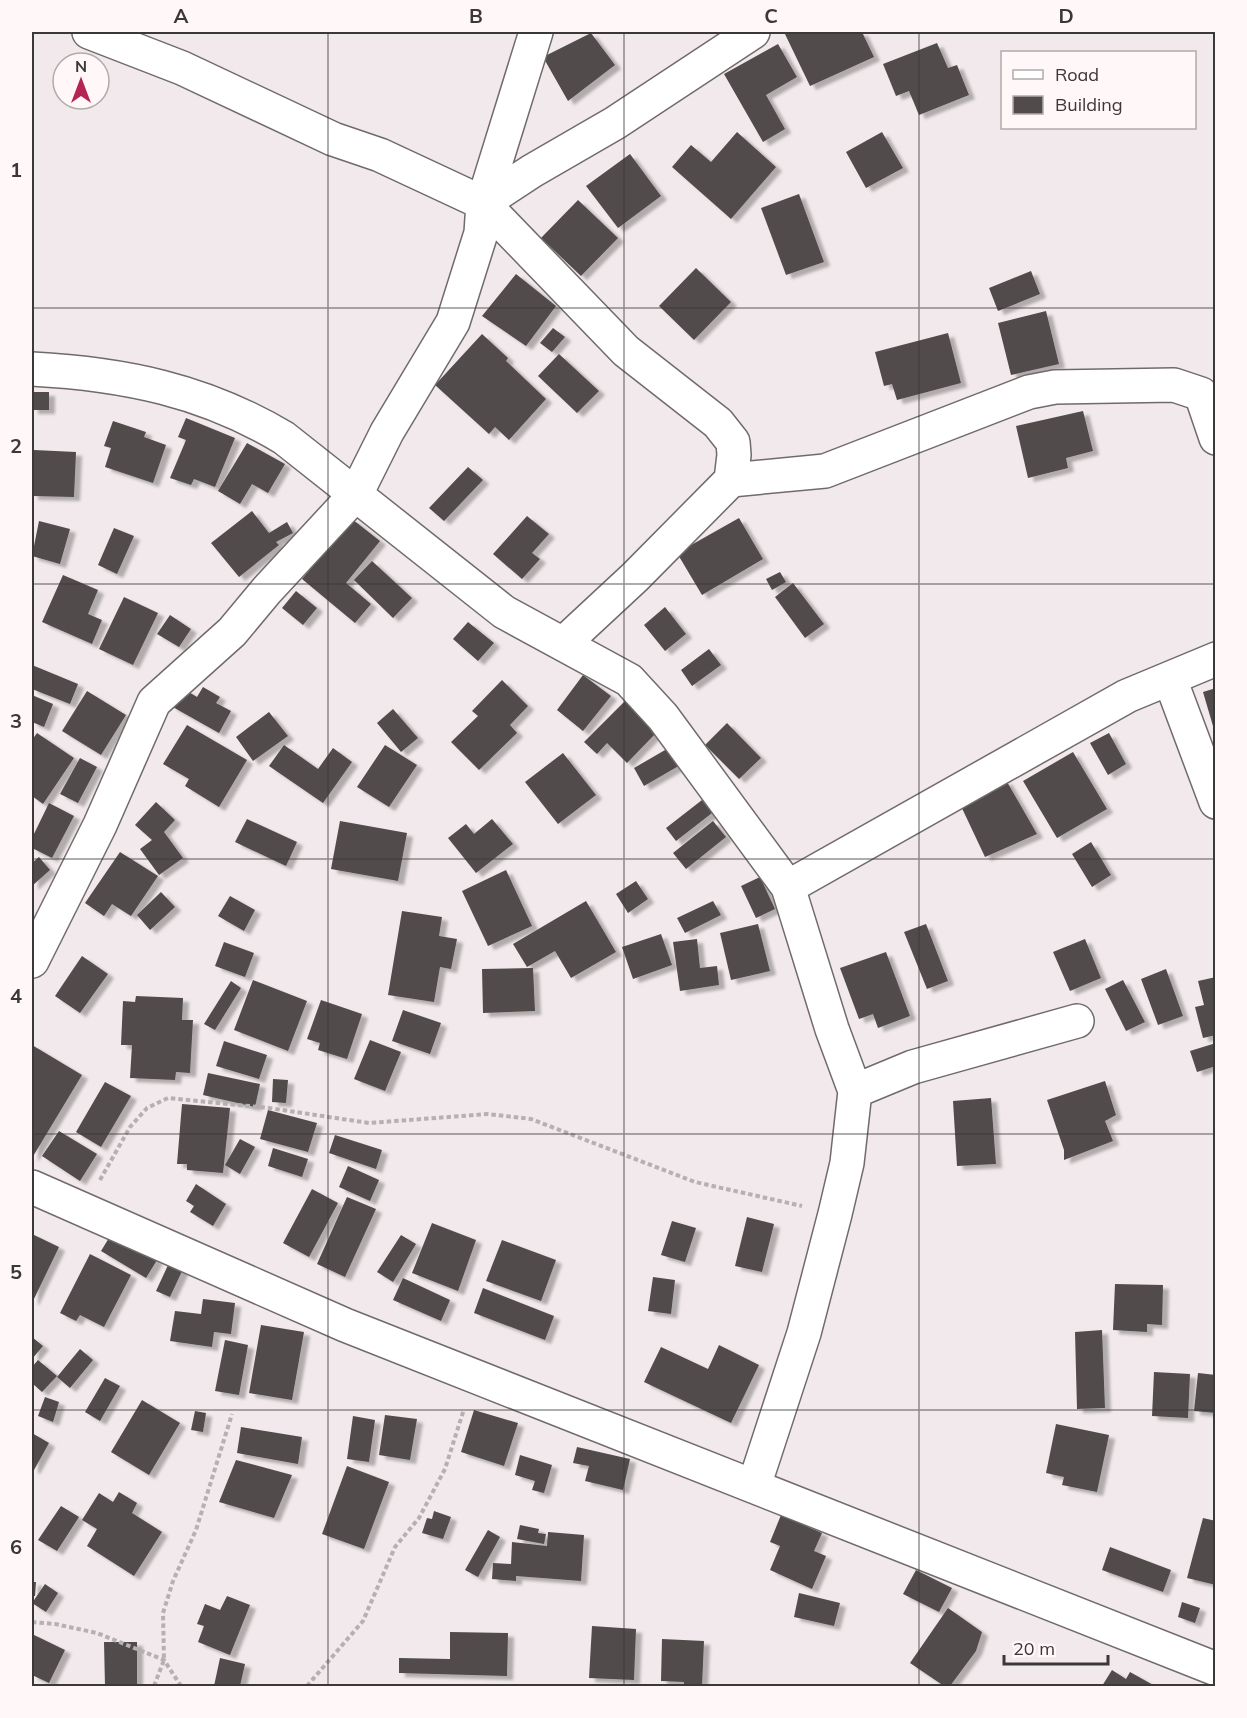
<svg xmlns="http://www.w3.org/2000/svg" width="1247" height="1718" font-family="Mulish,sans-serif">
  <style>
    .building { fill: #514b4c; filter: url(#shadow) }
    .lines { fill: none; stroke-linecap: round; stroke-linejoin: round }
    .minor-casing { stroke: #716a6b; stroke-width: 36 }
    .path { stroke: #b6b0b2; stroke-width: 4; stroke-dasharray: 4.5 3; stroke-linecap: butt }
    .minor { stroke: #fff; stroke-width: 33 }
    .grid { fill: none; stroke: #3b3839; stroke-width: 1.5; stroke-opacity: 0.55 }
    .neatline { fill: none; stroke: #3b3839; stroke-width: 2 }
    .grid-label { font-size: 20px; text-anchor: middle; font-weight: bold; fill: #3b3839 }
  </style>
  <defs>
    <filter id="shadow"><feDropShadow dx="6" dy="4" stdDeviation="1.5" flood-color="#0004"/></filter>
  </defs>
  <rect width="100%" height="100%" fill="#f1e9eb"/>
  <path class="building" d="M784,32H862L874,57L810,86Z
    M591,33L615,65L568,101L543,57Z
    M937,43L948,68L957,65L969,95L919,115L909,91L896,96L883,64Z
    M778,44L797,77L766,95L785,129L763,142L724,74Z
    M737,132L776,167L731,219L672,167L691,145L711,162Z
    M882,132L903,168L866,188L846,152Z
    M630,154L661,196L618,228L586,186Z
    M799,194L824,262L786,275L761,208Z
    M578,200L618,238L581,276L541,238Z
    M696,268L731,302L694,340L659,306Z
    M1031,271L1040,294L998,311L989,288Z
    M516,274L556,306L526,346L482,316Z
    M1046,311L1059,364L1011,375L998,323Z
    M553,328L565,337L552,352L540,343Z
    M948,333L961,383L897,400L892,384L884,386L875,352Z
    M482,334L508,358L506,361L546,399L509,440L495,427L489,434L435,385Z
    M559,354L599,391L577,413L538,376Z
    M32,392H49V410H32Z
    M1083,411L1093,451L1066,458L1068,468L1028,478L1016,426Z
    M186,418L235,438L215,487L194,479L191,485L170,478L186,440L178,437Z
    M113,421L146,432L144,437L166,445L153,483L105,467L111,448L104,446Z
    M247,443L285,464L268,493L252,484L240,504L218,491Z
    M34,450L76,452L74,497L32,496Z
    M468,467L483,480L444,521L429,508Z
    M252,511L269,533L287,522L293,533L276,542L279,545L239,577L211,543Z
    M527,516L549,534L532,553L540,559L522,579L493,554Z
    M739,518L763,559L702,595L677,553Z
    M352,519L380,541L346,583L371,604L355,623L302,579Z
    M39,521L70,529L60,564L32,556Z
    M114,528L134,536L117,574L98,565Z
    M372,561L412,598L393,618L354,580Z
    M780,572L786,582L772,590L766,579Z
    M63,575L98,590L88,614L102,620L92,644L42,622Z
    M793,583L824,624L805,638L775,597Z
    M296,591L317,608L303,625L282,608Z
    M124,597L158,613L133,665L99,649Z
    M665,607L686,634L665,651L644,625Z
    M170,615L191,629L179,647L157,634Z
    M468,622L494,643L478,661L453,639Z
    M709,649L721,665L692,686L681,670Z
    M32,665L78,684L70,704L32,689Z
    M583,675L611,696L583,731L557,710Z
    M502,680L528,706L510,725L517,733L479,770L451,742L478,716L472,711Z
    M203,687L220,697L216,703L231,711L219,733L171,706L182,688L197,697Z
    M1216,688V733H1215L1203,692Z
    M87,691L126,715L101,755L62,731Z
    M32,695L53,704L44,727L32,722Z
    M626,700L658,731L627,763L607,743L597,754L584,742Z
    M393,709L418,738L401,752L377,723Z
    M269,712L288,736L253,761L236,737Z
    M727,723L761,758L739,779L705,745Z
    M187,725L247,760L219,807L185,786L189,779L163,764Z
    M37,733L74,758L43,804L32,796V740Z
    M1109,733L1126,764L1108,775L1090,743Z
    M284,745L318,769L333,748L352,762L323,803L269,766Z
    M385,745L417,765L389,807L357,787Z
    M672,746L682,764L644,786L634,768Z
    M1073,752L1107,809L1057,838L1023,781Z
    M563,753L596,795L558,824L525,782Z
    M80,758L97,767L78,803L60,794Z
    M1006,780L1037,834L985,857L960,804Z
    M702,800L712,813L676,841L666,828Z
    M156,802L175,820L164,832L183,858L159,875L140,849L152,840L135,825Z
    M49,803L74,816L52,858L32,848V838Z
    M247,819L297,842L286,866L235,842Z
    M492,819L513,844L476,873L448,838L466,824L474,834Z
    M340,821L407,833L398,881L331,869Z
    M713,821L726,837L686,869L673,853Z
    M1091,842L1111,875L1092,887L1072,854Z
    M120,852L158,876L131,916L112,904L104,916L85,903Z
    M39,857L50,870L32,886V863Z
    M506,870L532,926L488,946L462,891Z
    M760,877L775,909L756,918L741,886Z
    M636,881L648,899L628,913L616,894Z
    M161,892L175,907L150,930L137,915Z
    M230,896L255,910L244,931L218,916Z
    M586,901L616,952L571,978L555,951L527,967L513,944Z
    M713,901L721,915L685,933L677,918Z
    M402,911L442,917L439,936L457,939L451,969L440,967L434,1002L388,995Z
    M758,924L770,971L731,980L720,933Z
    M926,924L948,981L927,989L904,932Z
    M661,934L672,965L633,979L622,947Z
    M697,939L700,968L717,966L719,985L680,991L673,942Z
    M1085,939L1101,978L1070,991L1053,952Z
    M224,942L254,953L245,977L215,966Z
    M886,952L910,1016L878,1028L873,1014L859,1019L840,968Z
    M82,956L108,974L80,1013L55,996Z
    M533,968L535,1011L483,1013L482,969Z
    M1166,969L1183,1016L1158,1025L1141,979Z
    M1216,977V1035L1203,1038L1195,1007L1204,1005L1198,981Z
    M253,980L307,1001L288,1051L234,1030Z
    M1123,980L1145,1022L1126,1031L1105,989Z
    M231,981L241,988L215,1030L204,1024Z
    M136,996L183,998L182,1020H193L190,1073L176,1072L175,1080L130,1078L132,1045H121L123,1001L135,1002Z
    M321,1000L362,1014L347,1059L318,1050L320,1043L307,1039Z
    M403,1010L441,1023L430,1054L392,1041Z
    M370,1040L401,1052L385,1091L354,1079Z
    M224,1041L267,1055L259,1079L216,1066Z
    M1216,1043V1066L1197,1072L1190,1051Z
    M32,1045L82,1075L32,1158Z
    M208,1073L260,1084L255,1107L203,1095Z
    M273,1079L288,1080L286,1103L272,1102Z
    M1105,1081L1116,1115L1105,1121L1113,1141L1064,1160V1150L1047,1100Z
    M105,1082L131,1096L101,1147L76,1132Z
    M991,1098L996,1164L957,1166L953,1101Z
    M182,1104L230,1108L223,1173L187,1170V1164H177Z
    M268,1110L317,1123L308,1152L260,1139Z
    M59,1131L97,1154L80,1181L42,1156Z
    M335,1135L382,1150L376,1169L329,1153Z
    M240,1139L255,1147L240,1174L225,1165Z
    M273,1148L308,1159L302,1177L268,1166Z
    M348,1166L379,1180L370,1201L339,1187Z
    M196,1184L226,1204L213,1226L190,1212L194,1206L186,1201Z
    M312,1189L338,1203L309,1257L283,1243Z
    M347,1197L376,1209L345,1277L317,1264Z
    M747,1217L774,1224L762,1272L735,1266Z
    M672,1221L696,1228L685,1262L661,1255Z
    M432,1223L476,1240L458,1291L412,1273Z
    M112,1233L157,1260L146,1278L101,1251Z
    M32,1234L59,1247L33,1301H32Z
    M401,1235L416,1244L393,1282L377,1272Z
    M502,1240L556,1260L541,1301L486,1281Z
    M90,1254L131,1275L104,1327L80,1315L76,1321L60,1313Z
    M169,1263L183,1269L170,1297L156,1291Z
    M653,1277L675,1280L671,1314L648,1311Z
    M403,1278L450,1300L441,1321L393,1300Z
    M1115,1284L1163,1285L1162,1325L1147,1324V1332L1113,1330Z
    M483,1288L554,1316L545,1340L474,1313Z
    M203,1299L235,1303L231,1334L214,1332L212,1347L170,1341L175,1311L201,1314Z
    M261,1325L304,1332L292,1400L249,1393Z
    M1102,1330L1105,1408L1077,1409L1075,1332Z
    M32,1337L43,1346L32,1359Z
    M225,1340L248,1345L239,1395L215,1391Z
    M719,1345L759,1365L731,1423L644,1382L661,1347L708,1369Z
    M80,1349L93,1360L70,1388L57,1377Z
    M38,1360L57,1376L42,1392L32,1383V1367Z
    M1154,1372L1190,1374L1188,1418L1152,1416Z
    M1198,1373L1216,1375V1413L1194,1411Z
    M105,1378L120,1386L100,1421L85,1412Z
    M45,1397L59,1402L53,1422L38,1416Z
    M142,1400L180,1423L149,1475L111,1452Z
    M474,1410L518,1423L504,1466L461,1452Z
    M195,1411L206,1413L203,1432L191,1430Z
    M385,1415L417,1419L410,1460L379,1455Z
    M353,1416L375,1420L369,1462L347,1459Z
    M1056,1424L1109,1435L1097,1492L1062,1485L1064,1477L1046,1473Z
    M241,1427L302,1437L298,1464L237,1453Z
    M32,1433L49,1443L34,1470L32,1469Z
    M577,1447L630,1459L623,1490L585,1481L589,1466L573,1463Z
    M520,1455L552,1465L544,1493L532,1490L535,1481L515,1475Z
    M236,1460L292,1475L274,1518L219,1502Z
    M347,1466L389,1482L364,1549L322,1534Z
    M119,1492L137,1503L132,1513L162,1532L134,1576L87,1546L97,1529L82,1520L99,1493L113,1502Z
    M61,1506L79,1517L57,1551L38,1540Z
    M434,1511L451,1517L443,1539L422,1533L427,1518L432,1519Z
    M781,1515L822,1533L814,1551L826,1556L812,1589L770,1570L780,1546L770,1542Z
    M1203,1518L1216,1521V1585L1187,1578Z
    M520,1525L539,1529L538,1533L546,1534L544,1544L517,1539Z
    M488,1530L500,1537L478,1577L465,1570Z
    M548,1532L584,1535L581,1581L516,1576V1581L492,1579L493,1563L511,1564L512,1542L547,1546Z
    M1110,1547L1171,1570L1163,1592L1102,1570Z
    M916,1570L952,1588L939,1612L903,1594Z
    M32,1582H36L35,1596H32Z
    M45,1584L58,1593L46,1612L32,1603Z
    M799,1593L840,1603L834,1626L794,1617Z
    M227,1596L250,1605L230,1655L198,1642L204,1626L197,1624L205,1604L220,1610Z
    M1182,1602L1200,1608L1195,1623L1178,1617Z
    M948,1608L982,1632L976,1651L950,1686H944L910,1663Z
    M592,1626L636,1629L634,1680L589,1678Z
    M450,1632L508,1633L507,1676L399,1673V1658L450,1659Z
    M32,1634L65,1650L49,1683L32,1675Z
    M662,1639L704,1641L702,1686H684V1682L661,1681Z
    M104,1642H137V1686H105Z
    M220,1658L245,1664L240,1686H214Z
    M1112,1670L1126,1679L1130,1672L1155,1686H1102Z"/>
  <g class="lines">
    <defs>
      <path id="minor" d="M89,32L182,68L333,139L380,155L483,203L626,351L718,423L733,442L734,455L731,480L635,577L564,643
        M483,203L536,32
        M32,369C124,374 204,390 284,438L504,612L629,680L663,717L788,887L832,1029L855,1091L847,1163L835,1214L804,1333L754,1486
        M731,480L825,471L1029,392L1055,387L1174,385L1201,394L1216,438
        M1170,679L1216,802
        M788,887L1127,696L1216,659
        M32,961L100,825L154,702L232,632L267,590L356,494L387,432L453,322L481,233L483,203L532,171L615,123L753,32
        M855,1091L913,1067L1077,1021
        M32,1187L345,1325L1216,1669"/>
    </defs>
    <use href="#minor" class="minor-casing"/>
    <path class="path" d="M100,1180L130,1127L147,1108L168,1098L269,1108L369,1123L488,1114L531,1119L695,1182L802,1206
      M32,1622L55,1624L97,1633L164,1660L181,1686
      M154,1686L164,1660L163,1613L173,1581L196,1530L232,1414
      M307,1686L363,1621L395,1547L419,1518L445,1469L464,1409"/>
    <use href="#minor" class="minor"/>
  </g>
  <path class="grid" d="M328,32V1686M624,32V1686M919,32V1686M32,308H1216M32,584H1216M32,859H1216M32,1134H1216M32,1410H1216"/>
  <rect width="1247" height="1718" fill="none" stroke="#fff7f8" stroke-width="66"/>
  <rect x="1001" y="51" width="195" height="78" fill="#fff7f8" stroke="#b1abac" stroke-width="1.5"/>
  <rect x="1013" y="70" width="30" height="9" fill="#ffffff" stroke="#b1abac" stroke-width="1.5"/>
  <text x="1055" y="81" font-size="18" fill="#3b3839">Road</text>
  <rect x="1013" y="96" width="30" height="18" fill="#514b4c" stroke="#b1abac" stroke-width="1.5"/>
  <text x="1055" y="111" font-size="18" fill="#3b3839">Building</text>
  <g transform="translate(81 81)"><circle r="28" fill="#fff7f8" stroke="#b1abac" stroke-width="1.5"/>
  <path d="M0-4.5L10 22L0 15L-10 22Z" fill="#b52553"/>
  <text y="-9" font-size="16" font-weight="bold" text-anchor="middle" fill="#3b3839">N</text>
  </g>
  <path d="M1004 1655v9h104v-9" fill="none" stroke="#3b3839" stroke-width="3"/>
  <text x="1013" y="1655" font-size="18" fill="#3b3839" stroke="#fff7f8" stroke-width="4.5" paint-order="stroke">20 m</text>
  <rect x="33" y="33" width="1181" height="1652" class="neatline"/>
  <g class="grid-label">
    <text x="181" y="23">A</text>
    <text x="476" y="23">B</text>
    <text x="771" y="23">C</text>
    <text x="1066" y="23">D</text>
    <text x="16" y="177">1</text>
    <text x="16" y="453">2</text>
    <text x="16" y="728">3</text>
    <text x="16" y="1003">4</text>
    <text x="16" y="1279">5</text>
    <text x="16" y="1554">6</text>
  </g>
</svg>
